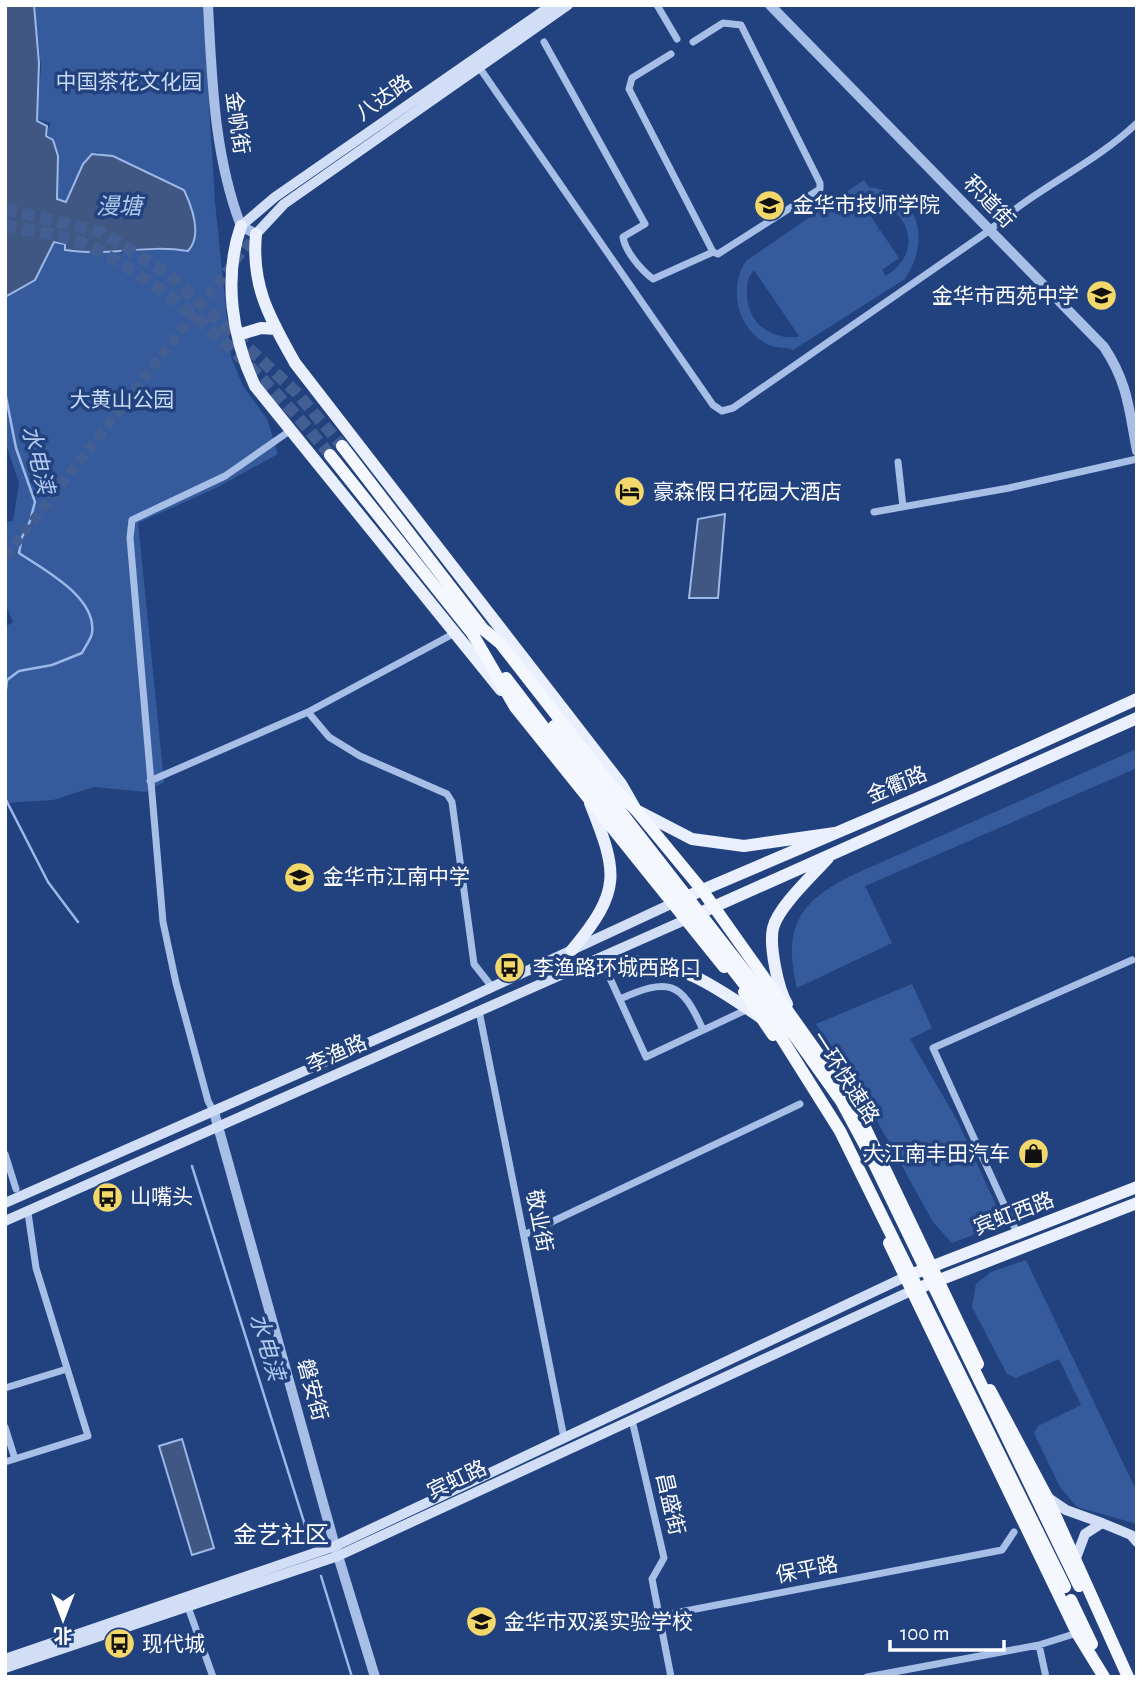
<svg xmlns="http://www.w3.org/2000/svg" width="1142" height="1682" font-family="'Alegreya Sans','Noto Sans SC',sans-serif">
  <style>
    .green { fill: #365b9d; fill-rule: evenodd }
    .water { fill: #405784; stroke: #9bb8e8; stroke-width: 2 }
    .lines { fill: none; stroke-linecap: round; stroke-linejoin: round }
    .stream { stroke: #9bb8e8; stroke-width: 2.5 }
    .tertiary-tunnel { stroke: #435e92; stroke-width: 10; stroke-dasharray: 10 5; stroke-linecap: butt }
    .trunk-tunnel { stroke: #435e92; stroke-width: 12; stroke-dasharray: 12 6; stroke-linecap: butt }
    .minor { stroke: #a7bee7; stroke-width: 7 }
    .tertiary { stroke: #a7bee7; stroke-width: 10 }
    .secondary { stroke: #d1def6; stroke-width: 10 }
    .primary { stroke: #e9effd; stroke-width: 12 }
    .trunk { stroke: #f4f7fe; stroke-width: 12 }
    .trunk-bridge { stroke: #f4f7fe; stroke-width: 12 }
    .labels { text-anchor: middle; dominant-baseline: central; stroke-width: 7; stroke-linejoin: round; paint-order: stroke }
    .park-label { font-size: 21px; fill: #cbdaf5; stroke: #22427f }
    .street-label { font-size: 21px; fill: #fff; stroke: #22427f }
    .poi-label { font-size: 21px; fill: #fff; stroke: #22427f; text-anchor: start }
    .water-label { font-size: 23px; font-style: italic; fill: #b3c9ee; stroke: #22427f }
    .quarter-label { font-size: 24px; fill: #fff; stroke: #22427f }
  </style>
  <rect width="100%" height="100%" fill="#22427f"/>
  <path class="green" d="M34,5H203L215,202L231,357L243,386L267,419L278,454L216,488L138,523L164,782L146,792L94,787L53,800L5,803V627L13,622L5,604V522L13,521L19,483L5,441V300L9,294L34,282L54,241L65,243L69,251L110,250L121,253L166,247L188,252C199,230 193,212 185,189L96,152L64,203L56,201L59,161L54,150L55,140L46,134L51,123L37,119L41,66Z
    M864,180L869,187C920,194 931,239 905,279L793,350C785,346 776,349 767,344C737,328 728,288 746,261ZM865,198C909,205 926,251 886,276L882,270L899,258L880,230L876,232L879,229L860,200L842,211L840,208L852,200ZM754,270L799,336V337C771,340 748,324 747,295C747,285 747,277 754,270Z
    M1137,749V768L865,886L892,943L797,988C782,927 800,900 855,874Z
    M912,984L932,1028L910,1039L958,1122L1004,1223L952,1243L933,1222L861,1092L816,1024Z
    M1026,1260L1137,1492V1524L1077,1507L1060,1487L1034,1433L1038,1426L1081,1405L1059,1359L1016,1378L1007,1374L972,1307L976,1284L991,1272Z"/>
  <path class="water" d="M5,5H34L39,63L37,121L47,126L46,136L53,140L58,156L57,199L66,202L83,164L92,154L113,156L184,190C192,207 203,235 188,251C146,244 107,257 65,250V244L54,242L35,280L5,297Z
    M725,514L718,598H689L698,519Z
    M182,1439L214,1548L192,1555L159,1446Z"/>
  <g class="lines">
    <path class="stream" d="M5,392L16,448L35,502L30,521L22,537L19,553C44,570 97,597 92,633C91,639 85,647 82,653L52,665L19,671L7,680L5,697
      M5,798L48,882L78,922
      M192,1166L309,1538
      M321,1576L352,1677"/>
    <path class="tertiary-tunnel" d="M5,557L256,234"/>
    <path class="trunk-tunnel" d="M5,209L101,232L168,274L296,392L342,446
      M5,225C33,232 68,235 93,248C182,293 267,378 330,455"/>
    <path class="minor" d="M657,5L677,39
      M544,42L645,224L623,237C625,251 641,270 653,279L713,252
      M671,54L632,78L629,89L713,252L718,254L820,189V183L741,25L723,23L693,42
      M479,67L713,405L722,411L733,408L990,230C1034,189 1093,165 1137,123
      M898,462L903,507
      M874,512L1009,488L1137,459
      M308,712L329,737L360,756L447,794L452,802L474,964L492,987
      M150,781L308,712L453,634
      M603,963L646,1057L748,1009
      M620,999C668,978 681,980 703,1030
      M479,1011L564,1438
      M214,1112L208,1101L176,983L163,922L130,538L132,520L225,476L291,430
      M5,1154L16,1189
      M1017,1233L933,1048L1132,960
      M524,1235L800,1104
      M5,1388L67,1369
      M632,1420L664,1558L652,1579L671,1677
      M5,1427L15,1459
      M5,1462L88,1436L36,1268L28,1213
      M188,1607L213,1677
      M597,1628L1002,1550L1014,1532
      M1039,1645L1046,1677
      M867,1677L1039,1645L1077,1633"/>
    <path class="tertiary" d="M208,5C212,80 214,156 241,226L256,234
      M770,5L1104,347C1128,383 1129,410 1137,451
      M214,1112L335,1546L375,1677"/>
    <path class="secondary" d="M241,226L275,197L552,5
      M256,234L284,204L568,5
      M5,1203L447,1008L671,904
      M5,1221L685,920
      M1047,1497L1066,1510L1102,1523L1085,1534L1076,1558
      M1102,1523L1131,1535L1137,1542
      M5,1659L335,1546L905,1277
      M5,1668L338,1556L911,1291"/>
    <path class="primary" d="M241,226C223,278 232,337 255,386L501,690
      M256,234C251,287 270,318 295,363L621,784L636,810L692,839L744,846L835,833
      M238,335L261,328L276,329
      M679,900L939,789L1137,699
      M691,917L1137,718
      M572,950C622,890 618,873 590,803
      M576,968C592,966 609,961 625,961C678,959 719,989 760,1017
      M787,1004C778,989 769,946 773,928C778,907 813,875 828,858
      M905,1277L1137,1187
      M911,1291L1137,1203"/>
    <path class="trunk" d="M342,446L483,629L500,643L614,789L636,810L702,890L819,1055L863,1123L978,1364
      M330,455L472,633L515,707L724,967
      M506,678L545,729
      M744,992L773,1035
      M889,1243L1077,1633L1104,1677
      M990,1390L1047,1497L1128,1677
      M1071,1600L1092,1644"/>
    <path class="trunk-bridge" d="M554,726L789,1028L841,1101L869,1153L1079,1586
      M545,729L762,1007L840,1131L1065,1587"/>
  </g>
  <defs>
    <symbol id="school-disc" viewBox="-11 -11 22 22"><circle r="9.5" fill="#f2d76a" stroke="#22427f"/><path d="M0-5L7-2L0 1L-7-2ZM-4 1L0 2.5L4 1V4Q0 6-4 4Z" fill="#111"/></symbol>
    <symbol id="hotel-disc" viewBox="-11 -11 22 22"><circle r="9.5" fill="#f2d76a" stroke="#22427f"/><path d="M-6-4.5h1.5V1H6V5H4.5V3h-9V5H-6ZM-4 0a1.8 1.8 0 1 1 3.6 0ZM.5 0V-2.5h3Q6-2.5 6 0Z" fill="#111"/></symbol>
    <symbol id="bus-disc" viewBox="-11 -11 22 22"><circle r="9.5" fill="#f2d76a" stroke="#22427f"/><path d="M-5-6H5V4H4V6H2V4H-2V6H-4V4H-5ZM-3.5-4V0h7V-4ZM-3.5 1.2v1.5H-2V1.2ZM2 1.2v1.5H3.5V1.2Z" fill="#111"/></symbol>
    <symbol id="shop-disc" viewBox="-11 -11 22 22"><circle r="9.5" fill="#f2d76a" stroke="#22427f"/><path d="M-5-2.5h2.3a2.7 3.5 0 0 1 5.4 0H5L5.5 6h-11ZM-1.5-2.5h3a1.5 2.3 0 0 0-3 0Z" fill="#111"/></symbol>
  </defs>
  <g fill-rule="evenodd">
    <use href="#school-disc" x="752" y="188" width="35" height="35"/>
    <use href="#school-disc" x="1084" y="278" width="35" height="35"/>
    <use href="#hotel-disc" x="612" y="474" width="35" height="35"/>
    <use href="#school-disc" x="282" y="860" width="35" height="35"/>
    <use href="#bus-disc" x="492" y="950" width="35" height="35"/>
    <use href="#shop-disc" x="1016" y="1136" width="35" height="35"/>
    <use href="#bus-disc" x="90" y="1180" width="35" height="35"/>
    <use href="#school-disc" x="464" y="1604" width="35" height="35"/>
    <use href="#bus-disc" x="102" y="1626" width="35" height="35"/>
  </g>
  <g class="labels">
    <g class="park-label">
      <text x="129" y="82">中国茶花文化园</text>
      <text x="122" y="400">大黄山公园</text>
    </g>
    <g class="street-label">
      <text transform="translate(384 98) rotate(-35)">八达路</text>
      <text transform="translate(237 123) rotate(82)">金帆街</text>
      <text transform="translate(989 202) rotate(46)">积道街</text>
      <text transform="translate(897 785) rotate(-23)">金衢路</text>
      <text transform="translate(337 1054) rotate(-24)">李渔路</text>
      <text transform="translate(845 1078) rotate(57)">一环快速路</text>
      <text transform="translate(1014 1214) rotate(-21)">宾虹西路</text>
      <text transform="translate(539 1221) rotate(79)">敬业街</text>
      <text transform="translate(312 1390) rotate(75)">磐安街</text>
      <text transform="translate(457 1480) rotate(-25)">宾虹路</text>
      <text transform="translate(670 1504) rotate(77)">昌盛街</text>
      <text transform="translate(807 1570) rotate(-11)">保平路</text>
    </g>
    <g class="poi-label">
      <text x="793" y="205">金华市技师学院</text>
      <text x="1079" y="296" text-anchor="end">金华市西苑中学</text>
      <text x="653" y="492">豪森假日花园大酒店</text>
      <text x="323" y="877">金华市江南中学</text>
      <text x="533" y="968">李渔路环城西路口</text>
      <text x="1010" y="1154" text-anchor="end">大江南丰田汽车</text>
      <text x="130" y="1197">山嘴头</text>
      <text x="504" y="1622">金华市双溪实验学校</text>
      <text x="142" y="1644">现代城</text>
    </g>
    <g class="water-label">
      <text x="119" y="207">漫塘</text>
      <text transform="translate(37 460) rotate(76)">水电渎</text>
      <text transform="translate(266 1347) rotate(73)">水电渎</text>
    </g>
    <g class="quarter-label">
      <text x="281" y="1536">金艺社区</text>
    </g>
  </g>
  <rect width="1142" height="1682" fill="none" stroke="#ffffff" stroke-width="14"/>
  <g transform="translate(63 1619) rotate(180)" stroke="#22427f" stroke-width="5" paint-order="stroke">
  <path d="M0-5L12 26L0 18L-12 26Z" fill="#ffffff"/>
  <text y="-10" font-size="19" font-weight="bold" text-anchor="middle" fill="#ffffff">北</text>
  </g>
  <path d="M890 1640v10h114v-10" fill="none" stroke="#ffffff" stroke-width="3.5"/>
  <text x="900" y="1640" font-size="21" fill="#ffffff" stroke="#22427f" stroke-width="5" paint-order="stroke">100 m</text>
</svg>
